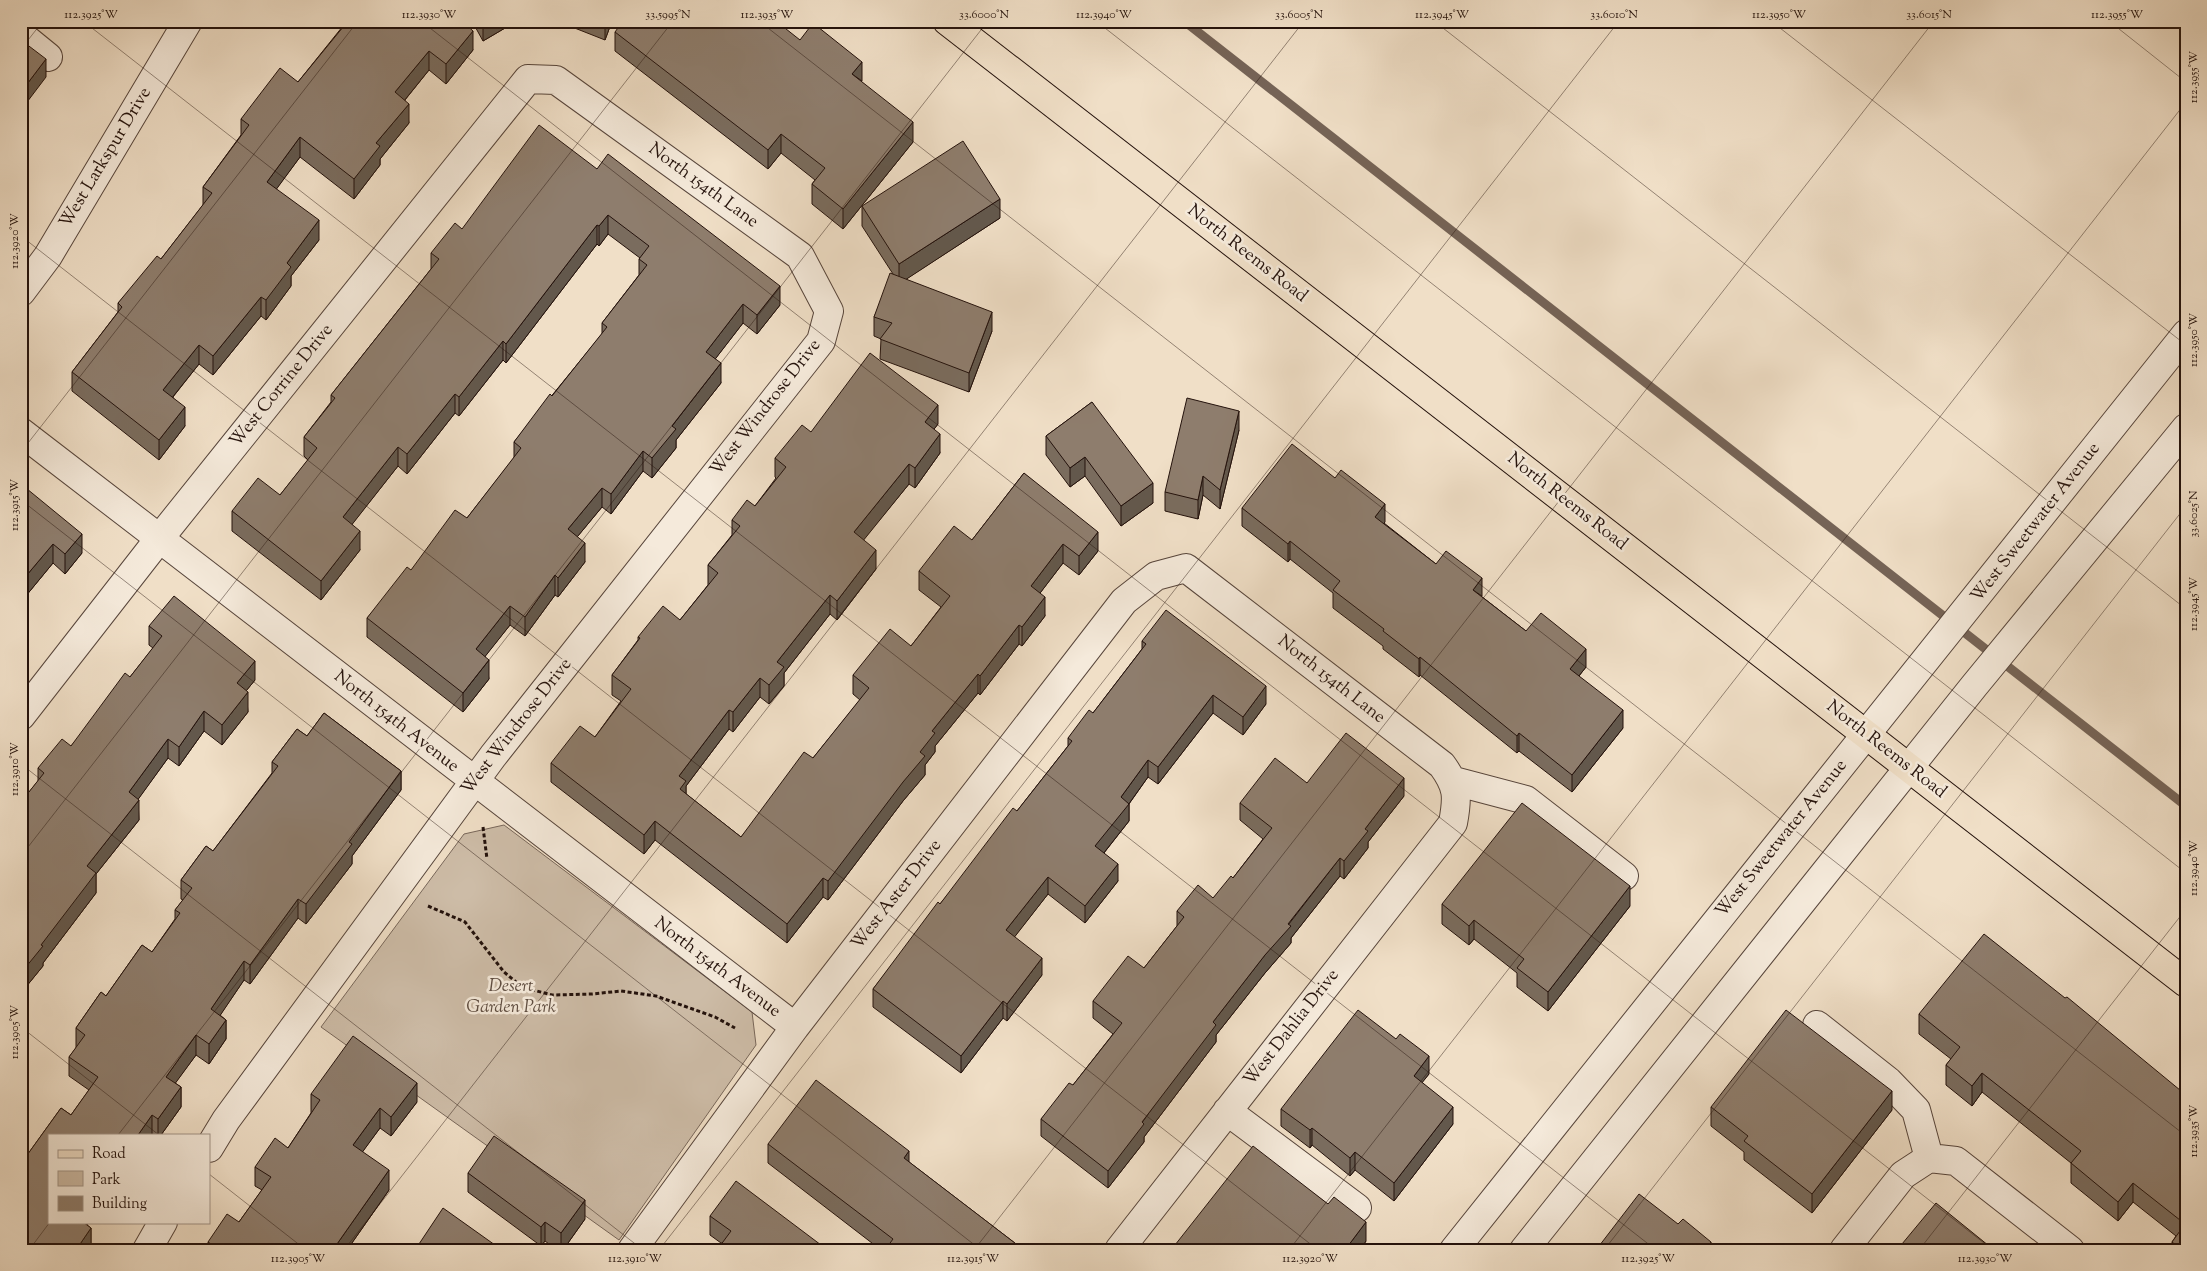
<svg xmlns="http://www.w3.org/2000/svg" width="2207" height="1271" font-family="'Sorts Mill Goudy',serif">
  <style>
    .green { fill: #cdbca7; stroke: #78675a }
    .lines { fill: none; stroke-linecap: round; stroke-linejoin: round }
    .stream { stroke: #756356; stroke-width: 9 }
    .minor-casing { stroke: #57453b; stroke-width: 30 }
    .major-casing { stroke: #24120c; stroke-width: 30 }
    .path { stroke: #24120c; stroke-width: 3; stroke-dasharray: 4 2.5; stroke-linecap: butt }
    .minor { stroke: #f5eadb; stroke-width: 28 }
    .major { stroke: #f0dfc7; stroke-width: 28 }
    .wall { fill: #7a6c5e; stroke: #24120c }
    .shaded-wall { fill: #63584c; stroke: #24120c }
    .building { fill: #8e7d6d; stroke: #24120c }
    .ticks { fill: none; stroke: #24120c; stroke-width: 1; stroke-opacity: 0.45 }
    .labels { text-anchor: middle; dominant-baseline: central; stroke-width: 5; stroke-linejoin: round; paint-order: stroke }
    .street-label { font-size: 18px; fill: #24120c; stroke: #f5eadb }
    .park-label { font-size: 18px; font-style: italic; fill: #5f4e42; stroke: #f5eadb }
    .neatline { fill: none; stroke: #24120c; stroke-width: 2 }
    .ticks-label { font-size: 12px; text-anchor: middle; fill: #24120c }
  </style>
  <rect width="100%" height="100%" fill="#f0dfc7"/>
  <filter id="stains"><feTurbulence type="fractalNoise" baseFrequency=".004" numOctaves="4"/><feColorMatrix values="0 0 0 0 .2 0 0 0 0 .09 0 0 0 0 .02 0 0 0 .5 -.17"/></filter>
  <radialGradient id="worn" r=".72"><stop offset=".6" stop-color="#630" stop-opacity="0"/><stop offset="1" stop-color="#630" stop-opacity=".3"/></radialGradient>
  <path class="green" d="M504,825L752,1012L756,1045L619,1240L321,1027L464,834Z"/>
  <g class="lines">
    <path class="stream" d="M1184,21L2186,806"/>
    <defs>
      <path id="minor" d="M21,35L48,57
        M21,292L48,256L188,21
        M21,432L795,1027
        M21,716L159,539L528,79L556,80L800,256L829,311L821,341L493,756L226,1120L209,1148
        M1454,781L1526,800L1624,876
        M1817,1025L1888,1081L1916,1110L1929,1158
        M1227,1111L1357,1208
        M1929,1158L1956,1161L2070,1250
        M147,1250L163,1222
        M632,1250L795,1027L1124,601L1156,576L1186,568L1442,765C1458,787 1458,796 1453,823L1119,1250
        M1454,1250L2186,334
        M1524,1250L1974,686L2186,428
        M1844,1250L1903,1175L1929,1158"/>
      <path id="major" d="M947,21L2186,983"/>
    </defs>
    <use href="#minor" class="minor-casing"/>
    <use href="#major" class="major-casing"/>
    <path class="path" d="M483,827L487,859
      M428,906L465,922L504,972L522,987L552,995L592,994L621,991L656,996L715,1017L735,1028"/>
    <use href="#minor" class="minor"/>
    <use href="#major" class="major"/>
  </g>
  <path class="wall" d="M347,21H462L473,50L446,84L429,70L405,100L409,123L380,159V165L354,199L300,157L276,189L319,240L291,276V286L266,320L261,316L213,375L199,364L173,397L185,426L159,460L72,391V372L118,312V303L161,259L203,205V187L241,135V119L298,82Z
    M472,21H517L483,41Z
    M567,21H612L605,40L567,25Z
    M615,32L800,40L861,81L913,142L843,229L812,204V184L815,180L781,153L768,169L615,51Z
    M597,169L780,305L757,334L743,323L715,359L721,383L676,440V448L652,478L643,471L611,514L602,507L577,537L585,562L558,597L555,595L525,636L510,625L485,656L489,679L463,712L367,637V618L411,570L467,518L514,458V442L602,334V323L639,275V259L640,258L608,234L599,246L597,244L506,363L503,360L459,416L455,413L407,474L398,466L352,524L360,550L321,600L232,531V511L280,495L308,460L304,456V437L331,402V395L431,269V253L462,229Z
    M862,206L1000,218L906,279L992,331L969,392L880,359L881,339L874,336V317L893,274L862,226Z
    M1092,402L1153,503L1121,526L1085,476L1070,487L1046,455V436Z
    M938,424L934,429L940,453L915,488L909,484L863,540L876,569L837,620L830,614L784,673V686L769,704L760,697L733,732L729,729L686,786V794L741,837L813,758L860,700L853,694V675L911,646L941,607L919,590V571L972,540L1024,473L1098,551L1079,575L1063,563L1040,593L1045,616L1022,646L1019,644L980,695L978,693L935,746V752L925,765V775L903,801L828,900L823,897L787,943L655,840L644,854L551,782V763L595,737L621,701L612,695V675L638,640V637L680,620L708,585V565L732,535V520L755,506L776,478L775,477V458L811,432Z
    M1239,430L1220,509L1203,495L1198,519L1165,511V492Z
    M1335,478L1385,522L1384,523L1436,564L1481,596L1526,631L1586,667L1579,676L1623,728L1572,792L1519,751L1517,753L1420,675L1419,677L1383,649V646L1333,608V593L1290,559L1288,562L1242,526V508Z
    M21,484L82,553L65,574L53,563L25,597V612Z
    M149,626L255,680L246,691L248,712L222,745L204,731L179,766L168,758L138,799L139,820L96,874V893L43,963V966L21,993V802L38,781V768L71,746L130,677L153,648L149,645Z
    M1142,641L1266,704L1243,735L1213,713L1158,784L1148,777L1129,804V821L1104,853L1118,881L1085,923L1048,894L1014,937L1042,975L1007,1021L1003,1018L961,1073L873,1007V989L940,904L1017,811L1068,746V738L1093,713L1142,649Z
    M324,713L401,771V790L352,856V864L306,924L298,918L250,984L244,980L220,1015L226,1020V1039L209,1064L196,1055L175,1083L181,1087V1107L161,1135H49V1222H89L87,1225L91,1228V1247L89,1250H21V1155L25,1158L61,1108L71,1115L89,1090L69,1076V1057L76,1048V1028L101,992L106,996L142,945L152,952L175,919V910L183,900L181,899V880L206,846L213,851L272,773V762L297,729L307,736Z
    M1307,783L1404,796L1368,842V848L1344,879L1340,876L1291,938V943L1265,973L1216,1035V1042L1144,1137V1142L1108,1188L1041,1136V1119L1073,1085L1113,1034L1093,1018V1001L1144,968L1177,926V911L1213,898L1233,878L1263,839L1240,820V803Z
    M1442,904L1630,906L1548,1011L1517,987V973L1474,939L1469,945L1442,924Z
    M1919,1014L2186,1095V1250H2172V1242L2176,1236L2133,1202L2118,1221L2071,1183V1163L1982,1092L1972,1106L1946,1085V1065L1951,1059L1919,1034Z
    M1429,1074L1422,1082L1453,1124L1394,1201L1355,1170L1350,1176L1312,1145L1310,1148L1281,1126V1109Z
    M311,1094L417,1102L391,1136L380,1128L362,1152L389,1190L347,1250H208V1242L239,1222L262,1190L255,1186V1167L288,1148L311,1113Z
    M1711,1107L1892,1110L1812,1213L1744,1160V1152L1711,1126Z
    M768,1144L909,1162L1024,1250H881L768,1163Z
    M468,1173L585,1219L563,1250H557L545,1241L541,1246L468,1192Z
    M1328,1204L1366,1241L1360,1250H1175V1245Z
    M710,1216L825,1250L721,1243L710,1235Z"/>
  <path class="shaded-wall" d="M483,21H517L483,41Z
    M605,21H612L605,40Z
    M473,31V50L446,84V64Z
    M429,51V70L395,112V92Z
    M46,59V77L21,110V92Z
    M862,62V81L852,74Z
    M409,104V123L380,159V165L354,199V179L376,143Z
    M913,122V142L843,229V209Z
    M781,134V153L768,169V150Z
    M300,137V157L267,202V182Z
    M1000,199V218L899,284V264Z
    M608,215V234L599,246V226Z
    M319,220V240L291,276V286L266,320V300L287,263Z
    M597,225V244L506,363V344Z
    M780,286V305L757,334V315Z
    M261,297V316L213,375V356Z
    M743,304V323L706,371V352Z
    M992,312V331L969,392V373Z
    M503,341V360L459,416V397Z
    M199,345V364L163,409V390Z
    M721,363V383L676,440V448L652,478V458L672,426Z
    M455,394V413L407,474V454Z
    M938,405V424L925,441V422Z
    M185,407V426L159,460V440Z
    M1239,411V430L1220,509V490Z
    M940,434V453L915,488V468Z
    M398,447V466L343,536V517Z
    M643,451V471L611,514V494Z
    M1085,457V476L1070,487V468Z
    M909,464V484L854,552V532Z
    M1203,476V495L1198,519V500Z
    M1153,483V503L1121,526V506Z
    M602,488V507L568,548V529Z
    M1385,504V522L1375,534V517Z
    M360,531V550L321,600V581Z
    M1098,532V551L1079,575V556Z
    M82,534V553L65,574V554Z
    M1290,541V559L1288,562V544Z
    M585,543V562L558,597V578Z
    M53,544V563L25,597V612L21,617V582Z
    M1063,544V563L1031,605V586Z
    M876,550V569L837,620V601Z
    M555,575V595L525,636V617Z
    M1482,578V596L1473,590Z
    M830,595V614L784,673V686L769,704V685L777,662Z
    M1045,597V616L1022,646V627Z
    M510,606V625L476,668V649Z
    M1019,625V644L980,695V676Z
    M1586,649V667L1570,687V669Z
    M1420,657V675L1419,677V659Z
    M489,660V679L463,712V693Z
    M255,661V680L237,702V683Z
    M978,674V693L935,746V752L925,765V775L903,801L828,900V881L920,752L932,731Z
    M760,678V697L733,732V712Z
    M1266,686V704L1243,735V717Z
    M248,692V712L222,745V725Z
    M1213,695V713L1158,784V767Z
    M729,710V729L686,786V800L680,808L679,776Z
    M1623,710V728L1572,792V775Z
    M204,711V731L179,766V747Z
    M1519,733V751L1517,753V736Z
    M168,739V758L129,812V792Z
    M1148,760V777L1128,805L1129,804V821L1095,864V846L1121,797Z
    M401,771V790L352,856V864L306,924V904L349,842Z
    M1404,778V796L1368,842V848L1344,879V861L1365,829Z
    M139,800V820L96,874V893L43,963V966L21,993V973L41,945L87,866Z
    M655,821V840L644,854V835Z
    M1340,858V876L1291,938V943L1265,973L1216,1035V1042L1144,1137V1142L1108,1188V1171L1213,1022Z
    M1118,864V881L1085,923V906Z
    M1048,877V894L1006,948V930Z
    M823,878V897L787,943V924Z
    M1630,886V906L1548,1011V992Z
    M298,899V918L250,984V965Z
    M1474,920V939L1469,945V926Z
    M1042,958V975L1007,1021V1004Z
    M244,961V980L211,1029V1009Z
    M1003,1001V1018L961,1073V1056Z
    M226,1020V1039L209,1064V1044Z
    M196,1035V1055L166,1096V1077Z
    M1429,1056V1074L1414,1093V1076Z
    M1982,1073V1092L1972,1106V1086Z
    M417,1083V1102L391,1136V1117Z
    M181,1087V1107L161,1135H158V1119Z
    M1892,1091V1110L1812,1213V1194Z
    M1453,1107V1124L1394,1201V1183Z
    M380,1108V1128L353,1165V1145Z
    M152,1115V1135H138Z
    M1312,1128V1145L1310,1148V1130Z
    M909,1151V1171L904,1158Z
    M1355,1152V1170L1350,1176V1158Z
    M389,1170V1190L347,1250H337V1244Z
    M2133,1183V1202L2118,1221V1202Z
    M585,1200V1219L563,1250H561V1233Z
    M545,1222V1241L541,1246V1227Z
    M1366,1222V1241L1360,1250H1345Z
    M91,1228V1247L89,1250H76Z
    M1711,1242V1250H1707V1248Z"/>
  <path class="building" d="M348,21H462L473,31L446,64L429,51L395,92L409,104L376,143L380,146L354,179L300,137L267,182L319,220L287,263L291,267L266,300L261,297L213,356L199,345L163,390L185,407L159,440L72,372L122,307L118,303L157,256L161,259L212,193L203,187L249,125L241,119L280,68L298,82Z
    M623,21H776L800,40L813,23L862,62L852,74L913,122L843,209L812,184L825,168L781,134L768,150L615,32Z
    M21,40L46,59L21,92Z
    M539,125L597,169L608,154L780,286L757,315L743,304L706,352L721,363L672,426L676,429L652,458L643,451L611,494L602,488L568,529L585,543L558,578L555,575L525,617L510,606L476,649L489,660L463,693L367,618L407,567L411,570L455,510L467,518L521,448L514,442L550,394L552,396L607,327L602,323L647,265L639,259L649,246L608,215L599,226L597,225L506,344L503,341L459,397L455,394L407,454L398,447L343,517L360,531L321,581L232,511L258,478L280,495L317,448L304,437L335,398L331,395L439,259L431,253L455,223L462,229Z
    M963,141L1000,199L899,264L862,206Z
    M890,273L992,312L969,373L880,339L892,323L874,317Z
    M870,353L938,405L925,422L940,434L915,468L909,464L854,532L876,550L837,601L830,595L777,662L784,667L769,685L760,678L733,712L729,710L679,776L686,781L680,789L741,837L804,752L813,758L869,688L853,675L890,629L911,646L950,596L919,571L954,526L972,540L1024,473L1098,532L1079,556L1063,544L1031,586L1045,597L1022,627L1019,625L980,676L978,674L932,731L935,733L920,752L925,756L903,782L828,881L823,878L787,924L655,821L644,835L551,763L580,726L595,737L631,689L612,675L640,638L638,637L663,606L680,620L718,573L708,565L740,526L732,520L747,500L755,506L786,467L775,458L802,425L811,432Z
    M1187,398L1239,411L1220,490L1203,476L1198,500L1165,492Z
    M1092,402L1153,483L1121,506L1085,457L1070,468L1046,436Z
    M1292,444L1335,478L1341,470L1385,504L1375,517L1436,564L1446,551L1482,578L1473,590L1526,631L1541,613L1586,649L1570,669L1623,710L1572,775L1519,733L1517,736L1420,657L1419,659L1383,631L1384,629L1333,590L1340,581L1290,541L1288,544L1242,508Z
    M21,484L82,534L65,554L53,544L21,582Z
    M21,590L25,593L21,598Z
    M174,596L255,661L237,683L248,692L222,725L204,711L179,747L168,739L129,792L139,800L87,866L96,873L41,945L43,946L21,973V802L44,773L38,768L62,739L71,746L125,673L130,677L162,636L149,626Z
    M1166,610L1266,686L1243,717L1213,695L1158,767L1148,760L1121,797L1129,804L1095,846L1118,864L1085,906L1048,877L1006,930L1042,958L1007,1004L1003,1001L961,1056L873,989L938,902L940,904L1013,808L1017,811L1072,741L1068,738L1089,710L1093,713L1146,644L1142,641Z
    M324,713L401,771L349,842L352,844L306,904L298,899L250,965L244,961L211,1009L226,1020L209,1044L196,1035L166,1077L181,1087L158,1119L152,1115L138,1135H49V1222H83L91,1228L76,1250H30L21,1244V1155L25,1158L61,1108L71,1115L98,1077L69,1057L85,1035L76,1028L101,992L106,996L142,945L152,952L180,913L175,910L192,888L181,880L206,846L213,851L278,766L272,762L297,729L307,736Z
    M1346,733L1404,778L1365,829L1368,831L1344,861L1340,858L1288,924L1291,926L1265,955L1213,1022L1216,1025L1142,1122L1144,1124L1108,1171L1041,1119L1069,1083L1073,1085L1122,1023L1093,1001L1128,956L1144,968L1184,917L1177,911L1198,885L1213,898L1231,876L1233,878L1272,828L1240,803L1275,758L1307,783Z
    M1522,803L1630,886L1548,992L1517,968L1524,959L1474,920L1469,926L1442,904Z
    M1984,934L2065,998L2067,997L2186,1095V1250H2182L2172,1242L2185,1224L2133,1183L2118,1202L2071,1163L2081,1151L1982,1073L1972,1086L1946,1065L1960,1047L1919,1014Z
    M1358,1010L1396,1039L1400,1034L1429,1056L1414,1076L1453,1107L1394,1183L1355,1152L1350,1158L1312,1128L1310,1130L1281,1109Z
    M1786,1010L1892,1091L1812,1194L1744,1141L1748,1136L1711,1107Z
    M353,1036L417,1083L391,1117L380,1108L353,1145L389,1170L337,1244L341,1247L338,1250H220L208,1242L227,1214L239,1222L271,1177L255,1167L275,1138L288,1148L320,1100L311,1094Z
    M816,1080L909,1151L904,1158L1024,1250H885L893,1239L768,1144Z
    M494,1136L585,1200L561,1233L545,1222L541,1227L468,1173Z
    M1253,1146L1328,1204L1334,1197L1366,1222L1345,1250H1180L1175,1245Z
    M736,1181L825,1248L823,1250H717L731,1231L710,1216Z
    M1639,1194L1678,1224L1683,1219L1711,1242L1707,1248L1710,1250H1596Z
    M1936,1203L1994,1250H1897Z
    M443,1208L502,1250H415Z"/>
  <path class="ticks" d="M83,21L1656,1250M421,21L1993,1250M759,21L2186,1136M1096,21L2186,873M1434,21L2186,609M1771,21L2186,345M2109,21L2186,82M21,49L43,21M21,236L1318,1250M21,452L358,21M21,500L981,1250M21,764L643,1250M21,856L673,21M21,1027L159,1135M118,1135L988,21M209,1174L306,1250M29,1250L50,1222M344,1250L1304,21M659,1250L1619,21M974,1250L1934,21M1289,1250L2186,102M1604,1250L2186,506M1919,1250L2186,909"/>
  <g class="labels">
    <g class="street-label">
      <text transform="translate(106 158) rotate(-59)">West Larkspur Drive</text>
      <text transform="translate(703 186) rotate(36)">North 154th Lane</text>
      <text transform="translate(1247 254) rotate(38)">North Reems Road</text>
      <text transform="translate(282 386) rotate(-51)">West Corrine Drive</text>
      <text transform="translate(766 408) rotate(-52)">West Windrose Drive</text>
      <text transform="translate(1567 502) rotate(38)">North Reems Road</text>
      <text transform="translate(2036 523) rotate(-52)">West Sweetwater Avenue</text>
      <text transform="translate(1331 680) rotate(38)">North 154th Lane</text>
      <text transform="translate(396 722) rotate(38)">North 154th Avenue</text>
      <text transform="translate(517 727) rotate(-52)">West Windrose Drive</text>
      <text transform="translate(1886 750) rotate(38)">North Reems Road</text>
      <text transform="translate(1782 839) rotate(-51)">West Sweetwater Avenue</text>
      <text transform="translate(897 895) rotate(-52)">West Aster Drive</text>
      <text transform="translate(717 968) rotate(37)">North 154th Avenue</text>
      <text transform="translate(1292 1028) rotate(-52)">West Dahlia Drive</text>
    </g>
    <g class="park-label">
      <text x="511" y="987">Desert<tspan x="511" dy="21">Garden Park</tspan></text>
    </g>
  </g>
  <rect width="2207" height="1271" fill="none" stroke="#f0dfc7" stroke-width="55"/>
  <rect x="48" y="1134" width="162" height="90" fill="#f5eadb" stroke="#a19488"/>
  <rect x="58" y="1150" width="25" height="8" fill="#f0dfc7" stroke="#a19488"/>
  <text x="92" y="1158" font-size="15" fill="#24120c">Road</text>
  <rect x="58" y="1171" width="25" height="15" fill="#cdbca7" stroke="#a19488"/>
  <text x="92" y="1184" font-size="15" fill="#24120c">Park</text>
  <rect x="58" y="1196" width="25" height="15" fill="#8e7d6d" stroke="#a19488"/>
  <text x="92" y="1208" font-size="15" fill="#24120c">Building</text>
  <rect x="28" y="28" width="2152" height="1216" class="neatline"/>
  <g class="ticks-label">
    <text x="91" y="18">112.3925°W</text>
    <text x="429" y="18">112.3930°W</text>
    <text x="668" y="18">33.5995°N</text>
    <text x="767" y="18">112.3935°W</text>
    <text x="984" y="18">33.6000°N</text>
    <text x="1104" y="18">112.3940°W</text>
    <text x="1299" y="18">33.6005°N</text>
    <text x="1442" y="18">112.3945°W</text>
    <text x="1614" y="18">33.6010°N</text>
    <text x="1779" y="18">112.3950°W</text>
    <text x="1929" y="18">33.6015°N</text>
    <text x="2117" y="18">112.3955°W</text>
    <text transform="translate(2193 77) rotate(-90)" y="4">112.3955°W</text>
    <text transform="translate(14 241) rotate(-90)" y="4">112.3920°W</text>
    <text transform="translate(2193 340) rotate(-90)" y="4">112.3950°W</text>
    <text transform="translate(14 505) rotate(-90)" y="4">112.3915°W</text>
    <text transform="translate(2193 514) rotate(-90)" y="4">33.6025°N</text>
    <text transform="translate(2193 604) rotate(-90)" y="4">112.3945°W</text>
    <text transform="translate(14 769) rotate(-90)" y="4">112.3910°W</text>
    <text transform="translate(2193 868) rotate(-90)" y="4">112.3940°W</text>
    <text transform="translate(14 1032) rotate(-90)" y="4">112.3905°W</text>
    <text transform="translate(2193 1131) rotate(-90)" y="4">112.3935°W</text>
    <text x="298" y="1262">112.3905°W</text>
    <text x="635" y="1262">112.3910°W</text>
    <text x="973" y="1262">112.3915°W</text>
    <text x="1310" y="1262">112.3920°W</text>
    <text x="1648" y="1262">112.3925°W</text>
    <text x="1985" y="1262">112.3930°W</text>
  </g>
  <rect width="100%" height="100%" filter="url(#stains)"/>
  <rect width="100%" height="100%" fill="url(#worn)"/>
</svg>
